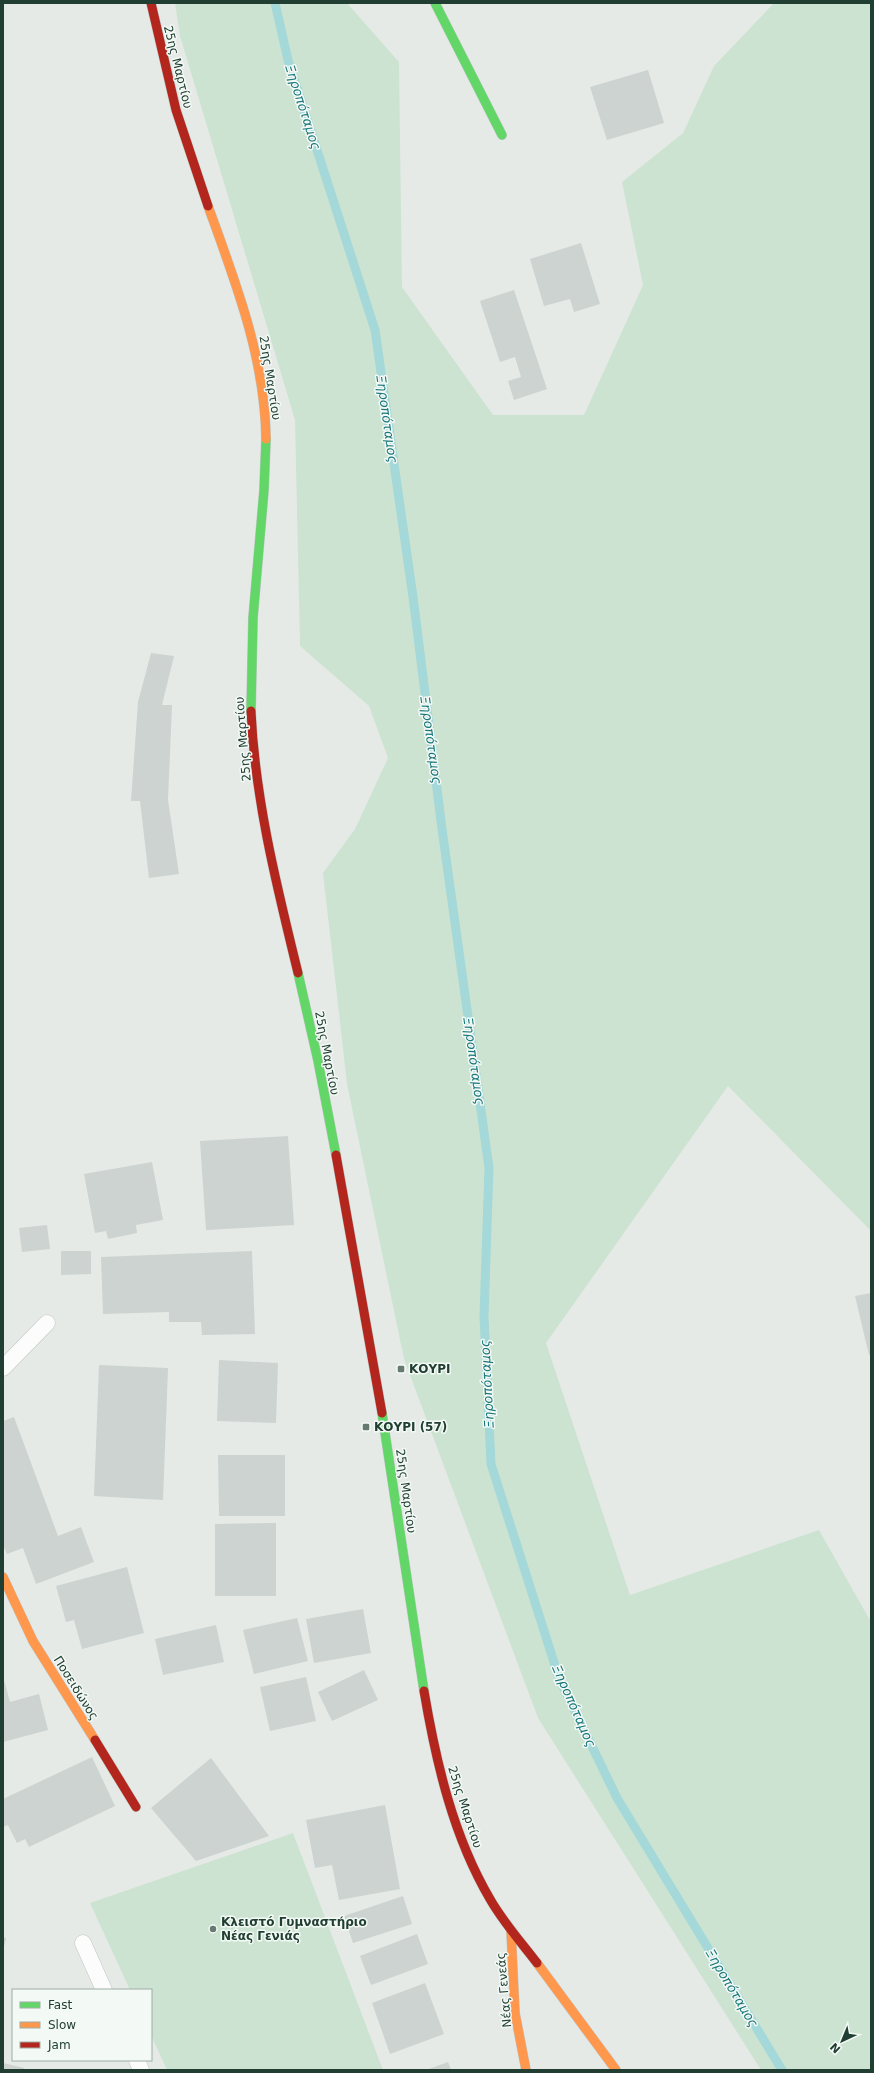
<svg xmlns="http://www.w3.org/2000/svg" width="874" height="2073" font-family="'DejaVu Sans',sans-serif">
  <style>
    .green { fill: #cde3d1 }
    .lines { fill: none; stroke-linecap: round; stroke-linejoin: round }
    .stream { stroke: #a4d8d9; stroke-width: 9 }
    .building { fill: #ccd3d0 }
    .lane-casing { stroke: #c2c7c4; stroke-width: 17 }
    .fast-casing { stroke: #c0c8c4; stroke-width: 10 }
    .slow-casing { stroke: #c0c8c4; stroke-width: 10 }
    .jam-casing { stroke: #c0c8c4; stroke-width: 10 }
    .lane { stroke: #fbfcfb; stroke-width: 16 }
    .fast { stroke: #63d668; stroke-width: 9 }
    .slow { stroke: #ff974d; stroke-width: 9 }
    .jam { stroke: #b3261e; stroke-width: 9 }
    .poi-dot { fill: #667a72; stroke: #f3f9f5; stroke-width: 1.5 }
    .labels { text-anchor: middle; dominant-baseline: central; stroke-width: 3; stroke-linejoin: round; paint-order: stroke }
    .street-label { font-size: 12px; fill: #213e33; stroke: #f3f9f5 }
    .poi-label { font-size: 12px; font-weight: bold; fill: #213e33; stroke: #f3f9f5; text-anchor: start }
    .water-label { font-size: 13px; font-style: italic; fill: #1a787c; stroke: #f3f9f5 }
  </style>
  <rect width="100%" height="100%" fill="#e5eae7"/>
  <path class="green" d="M175,3H347L399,62L402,287L493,415H584L643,285L622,182L683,133L714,66L774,3H871V1231L728,1086L546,1343L630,1595L819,1530L871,1622V2070H761L538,1718L404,1359L347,1084L323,873L355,829L388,758L369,706L300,646L295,420L180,36Z
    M293,1833L383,2070H167L151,2035V1990H130L90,1903Z"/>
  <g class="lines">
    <path class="stream" d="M275,3L288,60L375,330L413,597L442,829L489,1168L484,1316L491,1464L559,1678L617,1798L782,2070"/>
  </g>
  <path class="building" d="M648,70L664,123L607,140L590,87Z
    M581,243L600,304L574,312L570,299L544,306L530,259Z
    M514,290L547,389L514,400L508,381L521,377L515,357L500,362L480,301Z
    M151,653L174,656L162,705H172L168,800L179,874L149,878L140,801H131L138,702Z
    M288,1136L294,1225L206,1230L200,1141Z
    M152,1162L163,1220L136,1225L137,1233L108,1239L106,1231L95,1233L84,1174Z
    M47,1225L50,1249L22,1252L19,1228Z
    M61,1251H91V1274L61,1275Z
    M252,1251L255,1334L202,1335L201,1322H169V1312L103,1314L101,1257Z
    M871,1293V1354L869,1355L855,1296Z
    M219,1360L278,1363L276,1423L217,1421Z
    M99,1365L168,1368L163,1500L94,1496Z
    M14,1417L58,1536L81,1527L94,1562L36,1584L23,1548L7,1554L3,1545V1421Z
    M218,1455H285V1516H219Z
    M276,1523V1596H215V1524Z
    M127,1567L144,1633L82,1649L74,1620L66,1622L56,1586Z
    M363,1609L371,1653L314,1663L306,1619Z
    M297,1618L308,1661L254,1674L243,1630Z
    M216,1625L224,1662L163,1675L155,1639Z
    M364,1670L378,1700L332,1721L318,1692Z
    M3,1676L10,1702L39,1694L48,1730L3,1742Z
    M306,1677L316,1721L270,1731L260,1687Z
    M92,1757L115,1806L29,1847L25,1839L17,1843L8,1825L3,1827V1799Z
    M211,1758L269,1836L196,1861L151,1808Z
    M385,1805L400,1889L339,1900L332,1865L315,1868L306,1820Z
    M403,1896L412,1924L353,1943L344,1916Z
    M417,1934L428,1964L371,1985L360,1956Z
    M3,1937L6,1938L4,1947H3Z
    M425,1983L444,2034L390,2054L372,2003Z
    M448,2062L451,2070H426Z
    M3,2063L24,2068L23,2070H3Z"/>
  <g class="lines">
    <defs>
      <path id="lane" d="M3,1368L47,1323
        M83,1943L104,1990
        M137,2060L141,2070"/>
      <path id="fast" d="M435,3L502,135
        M251,711L253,618L264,490L266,439
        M298,973L318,1061L336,1155
        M382,1413L424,1691"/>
      <path id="slow" d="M208,206C235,281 265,357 266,439
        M3,1577L33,1641L95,1740
        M511,1931L515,2013L526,2070
        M537,1963L616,2070"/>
      <path id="jam" d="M151,3L176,110L208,206
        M251,711C255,800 277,887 298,973
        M336,1155L382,1413
        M424,1691C436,1762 453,1836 490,1899C503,1922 521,1942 537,1963
        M95,1740L136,1807"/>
    </defs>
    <use href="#lane" class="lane-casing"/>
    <use href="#fast" class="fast-casing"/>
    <use href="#slow" class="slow-casing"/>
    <use href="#jam" class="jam-casing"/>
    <use href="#lane" class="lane"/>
    <use href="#fast" class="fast"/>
    <use href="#slow" class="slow"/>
    <use href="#jam" class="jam"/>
  </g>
  <g class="poi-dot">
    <rect x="397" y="1365" width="8" height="8" rx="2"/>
    <rect x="362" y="1423" width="8" height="8" rx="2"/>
    <circle cx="213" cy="1929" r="4"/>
  </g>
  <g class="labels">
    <g class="street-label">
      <text transform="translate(178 67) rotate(76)">25ης Μαρτίου</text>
      <text transform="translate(270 378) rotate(81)">25ης Μαρτίου</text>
      <text transform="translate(243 739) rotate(-95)">25ης Μαρτίου</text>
      <text transform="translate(327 1053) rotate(79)">25ης Μαρτίου</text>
      <text transform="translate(406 1491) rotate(82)">25ης Μαρτίου</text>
      <text transform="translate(76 1688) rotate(58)">Ποσειδώνος</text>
      <text transform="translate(465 1807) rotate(72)">25ης Μαρτίου</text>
      <text transform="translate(504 1990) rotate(-95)">Νέας Γενεάς</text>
    </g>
    <g class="poi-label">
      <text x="409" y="1369">ΚΟΥΡΙ</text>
      <text x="374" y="1427">ΚΟΥΡΙ (57)</text>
      <text x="221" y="1922">Κλειστό Γυμναστήριο<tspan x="221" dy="14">Νέας Γενιάς</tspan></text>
    </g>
    <g class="water-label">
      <text transform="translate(303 107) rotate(72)">Ξηροπόταμος</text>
      <text transform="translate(387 419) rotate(82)">Ξηροπόταμος</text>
      <text transform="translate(431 740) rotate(82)">Ξηροπόταμος</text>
      <text transform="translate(474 1061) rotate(82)">Ξηροπόταμος</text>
      <text transform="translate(487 1384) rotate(-93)">Ξηροπόταμος</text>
      <text transform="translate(574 1706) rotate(66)">Ξηροπόταμος</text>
      <text transform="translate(732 1988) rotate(59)">Ξηροπόταμος</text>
    </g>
  </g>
  <rect width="874" height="2073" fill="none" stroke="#213e33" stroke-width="8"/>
  <rect x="12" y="1989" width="140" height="72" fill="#f3f9f5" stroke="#9faea7"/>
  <rect x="20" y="2002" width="20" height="6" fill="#63d668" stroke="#9faea7"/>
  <text x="48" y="2009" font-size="12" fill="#213e33">Fast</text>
  <rect x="20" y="2022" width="20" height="6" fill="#ff974d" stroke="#9faea7"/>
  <text x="48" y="2029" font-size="12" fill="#213e33">Slow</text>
  <rect x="20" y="2042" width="20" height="6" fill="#b3261e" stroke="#9faea7"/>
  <text x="48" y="2049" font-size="12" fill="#213e33">Jam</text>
  <g transform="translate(842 2041) rotate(224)" stroke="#f3f9f5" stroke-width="3" paint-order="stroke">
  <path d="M0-3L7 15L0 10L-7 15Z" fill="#213e33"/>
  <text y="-6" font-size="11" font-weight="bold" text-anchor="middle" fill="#213e33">N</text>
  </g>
</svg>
